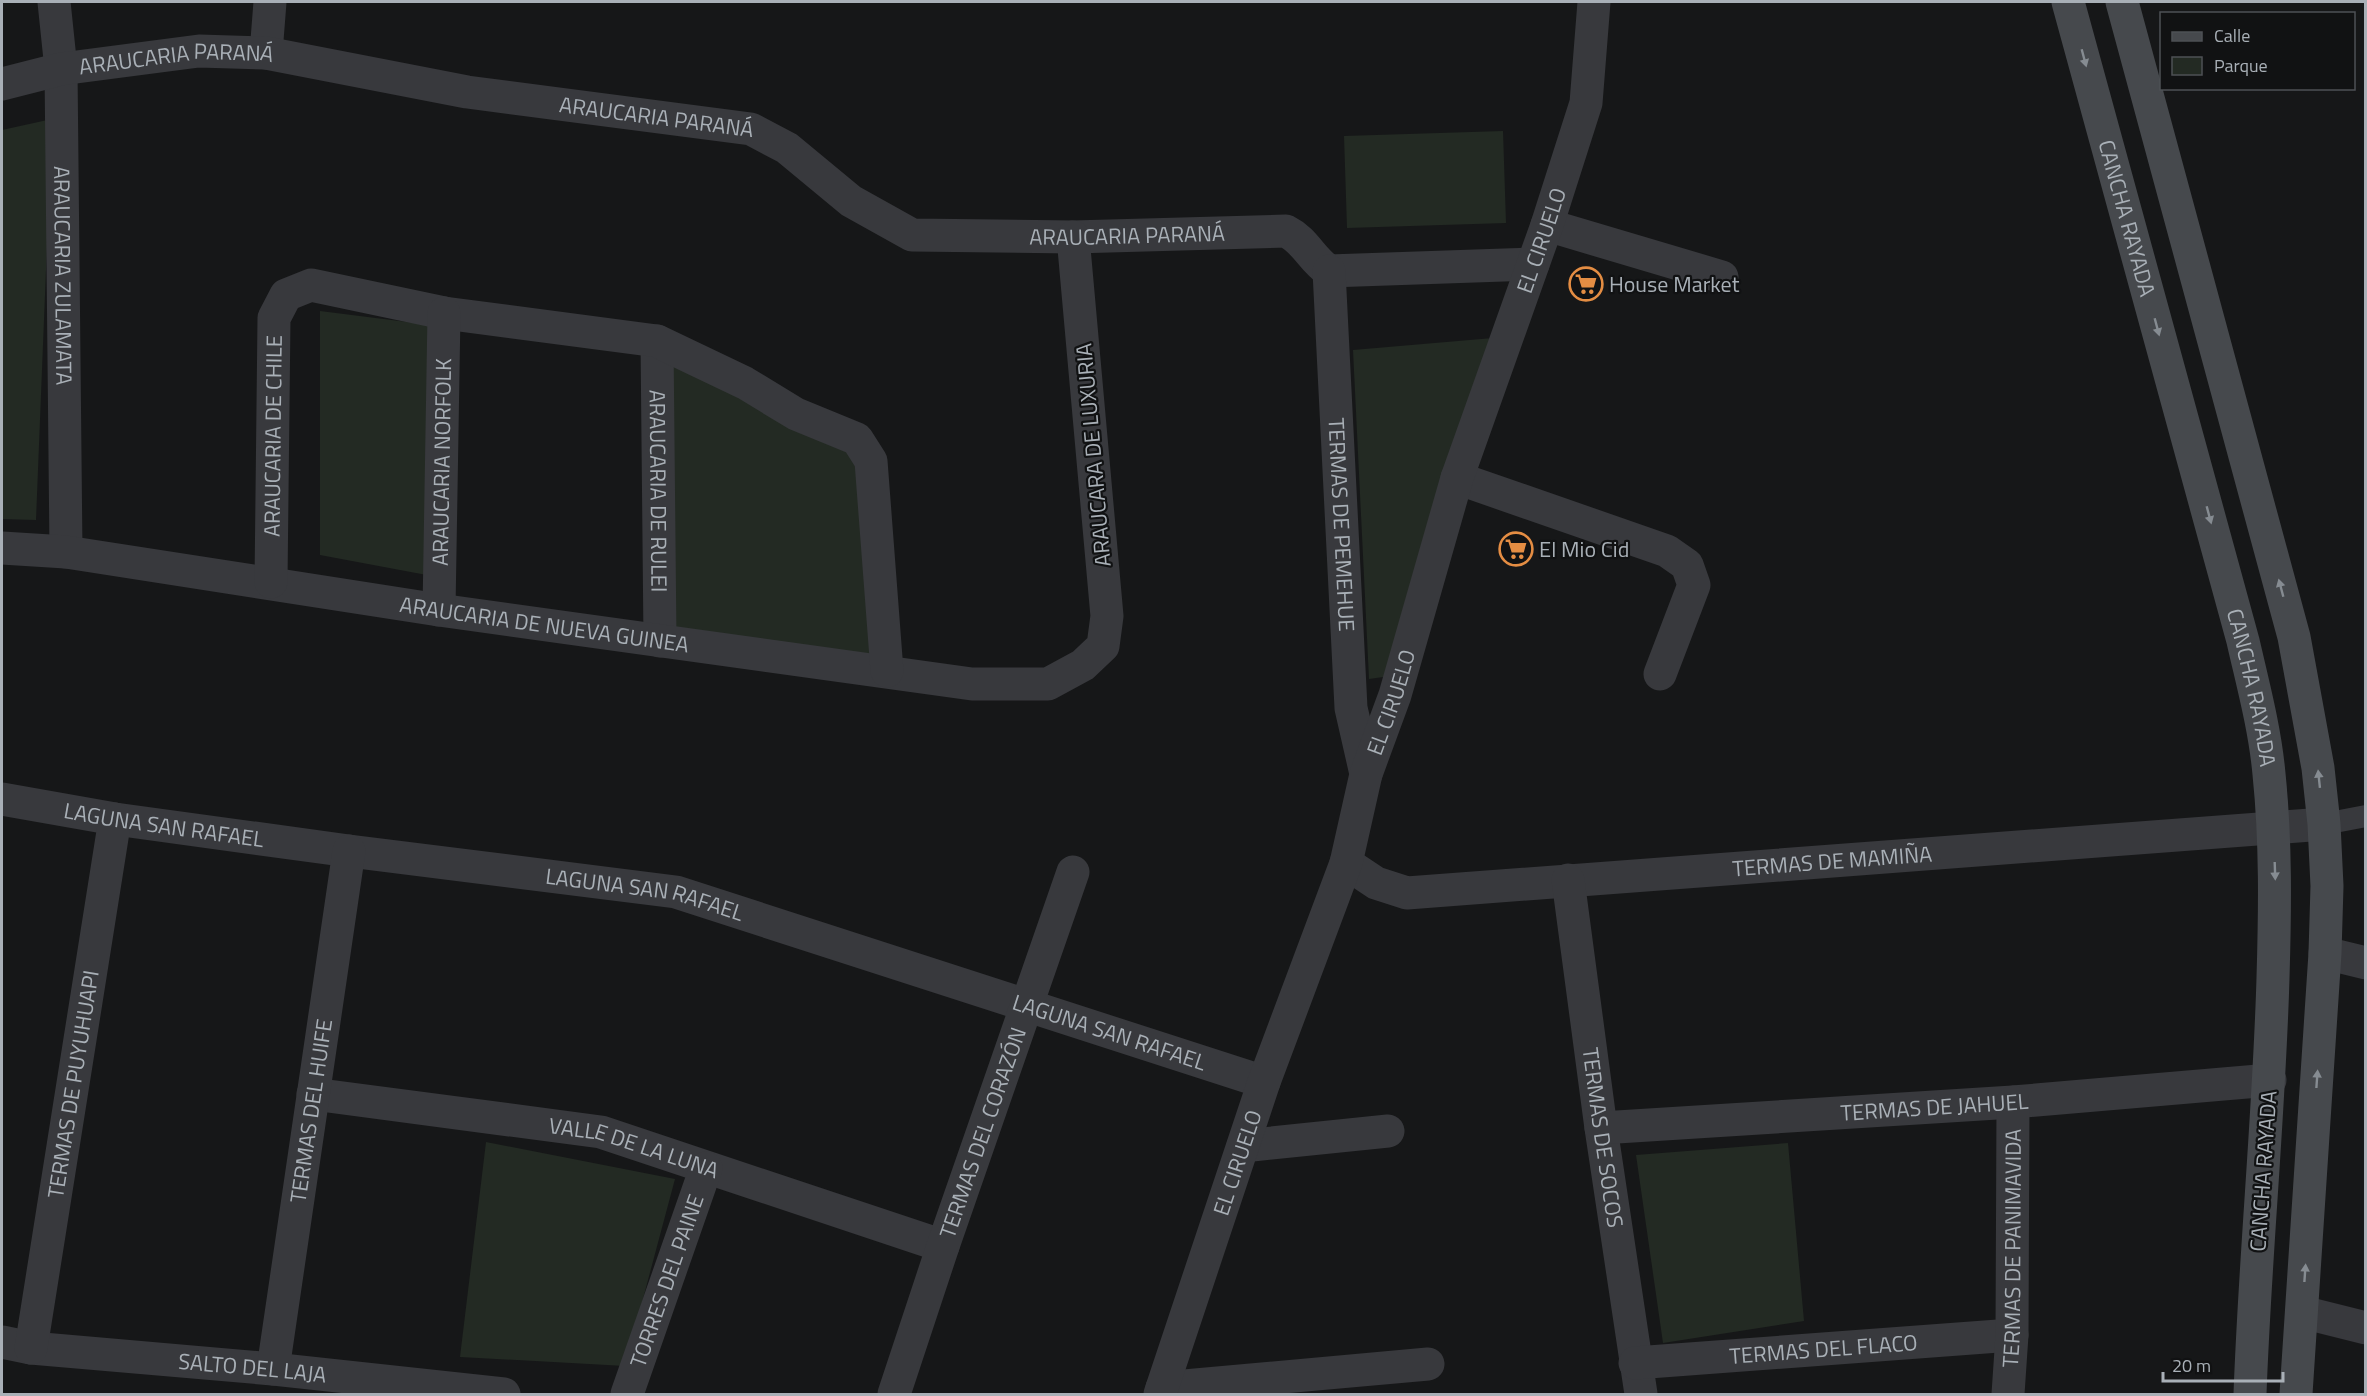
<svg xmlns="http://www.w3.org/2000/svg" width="2367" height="1396" font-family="'Titillium Web',sans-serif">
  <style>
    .green { fill: #232a23 }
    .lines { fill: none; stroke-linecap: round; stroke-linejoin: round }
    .lane { stroke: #38393d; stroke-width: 22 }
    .street { stroke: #38393d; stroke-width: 33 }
    .secondary { stroke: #46494d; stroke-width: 33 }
    .oneway { fill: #868c92 }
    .labels { text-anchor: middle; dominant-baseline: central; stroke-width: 4.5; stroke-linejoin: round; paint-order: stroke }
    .street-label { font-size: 22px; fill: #a9b0b7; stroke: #111213 }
    .poi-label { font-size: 22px; fill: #a9b0b7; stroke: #111213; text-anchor: start }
  </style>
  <rect width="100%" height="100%" fill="#161718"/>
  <path class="green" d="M52,119L36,520L2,519V130Z
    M1503,131L1506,223L1347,228L1344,136Z
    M320,311L431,325L432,576L320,555Z
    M1493,338L1390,676L1369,679L1353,350Z
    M666,355L852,447L863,466L878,660L668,635Z
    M486,1142L675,1179L625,1366L460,1357Z
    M1788,1143L1804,1321L1663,1343L1636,1155Z"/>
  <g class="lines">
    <path class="lane" d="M2324,824L2366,816"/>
    <g class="street">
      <path id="s1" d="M54,2L61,69L66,552"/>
      <path d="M266,53L270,2"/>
      <path id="s2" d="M2,84L61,69L199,51L266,53L467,92L751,129L787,148L851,201L912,235L1073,237L1286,231C1306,241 1311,259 1329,271L1533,264"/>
      <path d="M1547,225L1722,277"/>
      <path id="s3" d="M1329,271L1351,708L1366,774"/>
      <path id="s4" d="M657,341L660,641"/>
      <path d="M1457,478L1667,551L1687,565L1694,585L1660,674"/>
      <path id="s5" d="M2,548L66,552L439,610L972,684H1048L1083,665L1103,646L1107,616L1073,237"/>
      <path id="s6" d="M271,582L274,318L286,295L311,285L444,313L657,341L745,383L796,414L857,439L871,461L887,671"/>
      <path id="s7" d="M439,610L444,313"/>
      <path id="s8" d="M2,799L115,819L349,851L676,892L1264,1082"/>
      <path id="s9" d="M1346,863L1376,883L1407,893L2324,824"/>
      <path id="s10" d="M1568,880L1601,1128L1641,1394"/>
      <path d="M2325,953L2366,963"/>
      <path id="s11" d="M313,1094L601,1132L943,1246"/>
      <path id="s12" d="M1601,1128L2013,1102L2270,1080"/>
      <path d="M1243,1146L1388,1131"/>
      <path d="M2302,1312L2366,1328"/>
      <path id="s13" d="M2,1342L31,1348L273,1369L504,1394"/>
      <path id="s14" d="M31,1348L115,819"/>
      <path id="s15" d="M1635,1363L2012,1335"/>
      <path id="s16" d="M273,1369L349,851"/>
      <path d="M1162,1388L1428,1364"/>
      <path id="s17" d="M627,1394L706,1168"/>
      <path id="s18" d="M894,1394L943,1246L1073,872"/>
      <path id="s19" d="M1160,1394L1264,1082L1346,863L1366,774L1395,695L1457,478L1547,225L1586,103L1594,2"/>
      <path id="s20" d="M2008,1394L2012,1335L2013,1102"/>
    </g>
    <g class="secondary">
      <path id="s21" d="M2068,2L2243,641C2253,685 2265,729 2269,774C2276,842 2275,910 2273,978C2269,1117 2255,1255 2250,1394"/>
      <path d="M2122,2L2294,637L2318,768L2324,824L2327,886L2325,953L2296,1394"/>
    </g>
  </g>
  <defs><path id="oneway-solid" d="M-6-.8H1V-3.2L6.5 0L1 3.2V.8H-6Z" transform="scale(1.5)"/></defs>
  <g class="oneway">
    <use href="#oneway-solid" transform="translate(2084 58) rotate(75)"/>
    <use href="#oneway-solid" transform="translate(2157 327) rotate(75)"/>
    <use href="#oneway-solid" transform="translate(2209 515) rotate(75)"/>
    <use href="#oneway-solid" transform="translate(2281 588) rotate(-105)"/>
    <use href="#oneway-solid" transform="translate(2319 779) rotate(-96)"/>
    <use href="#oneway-solid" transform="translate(2275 871) rotate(88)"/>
    <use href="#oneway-solid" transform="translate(2317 1079) rotate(-86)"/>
    <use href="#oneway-solid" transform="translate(2305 1273) rotate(-86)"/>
  </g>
  <defs>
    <symbol id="supermarket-ring" viewBox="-11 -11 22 22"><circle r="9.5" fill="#111213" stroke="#e48d43" stroke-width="1.5"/><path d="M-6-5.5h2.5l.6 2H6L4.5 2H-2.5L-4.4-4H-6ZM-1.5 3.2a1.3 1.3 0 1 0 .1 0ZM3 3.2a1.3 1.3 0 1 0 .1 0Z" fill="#e48d43"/></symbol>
  </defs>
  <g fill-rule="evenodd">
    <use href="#supermarket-ring" x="1567" y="265" width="38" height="38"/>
    <use href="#supermarket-ring" x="1497" y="530" width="38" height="38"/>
  </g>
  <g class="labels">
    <g class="street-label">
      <text stroke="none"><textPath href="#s2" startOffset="177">ARAUCARIA PARANÁ</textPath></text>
      <text stroke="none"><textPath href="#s2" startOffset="663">ARAUCARIA PARANÁ</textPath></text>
      <text stroke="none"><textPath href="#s21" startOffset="224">CANCHA RAYADA</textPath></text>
      <text stroke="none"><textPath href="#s2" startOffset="1167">ARAUCARIA PARANÁ</textPath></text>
      <text stroke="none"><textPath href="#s19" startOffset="1216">EL CIRUELO</textPath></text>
      <text stroke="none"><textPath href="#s1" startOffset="274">ARAUCARIA ZULAMATA</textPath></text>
      <text stroke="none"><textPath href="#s6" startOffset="146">ARAUCARIA DE CHILE</textPath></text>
      <text transform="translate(1093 455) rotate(-95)">ARAUCARA DE LUXURIA</text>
      <text stroke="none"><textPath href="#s7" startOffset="148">ARAUCARIA NORFOLK</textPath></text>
      <text stroke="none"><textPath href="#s4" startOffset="150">ARAUCARIA DE RULEI</textPath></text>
      <text stroke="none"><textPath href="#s3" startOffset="254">TERMAS DE PEMEHUE</textPath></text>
      <text stroke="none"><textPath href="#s5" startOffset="548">ARAUCARIA DE NUEVA GUINEA</textPath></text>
      <text stroke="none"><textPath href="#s21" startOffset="710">CANCHA RAYADA</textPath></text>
      <text stroke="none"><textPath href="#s19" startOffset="730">EL CIRUELO</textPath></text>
      <text stroke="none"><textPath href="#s8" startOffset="164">LAGUNA SAN RAFAEL</textPath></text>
      <text stroke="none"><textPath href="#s9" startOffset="495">TERMAS DE MAMIÑA</textPath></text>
      <text stroke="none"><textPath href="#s8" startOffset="650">LAGUNA SAN RAFAEL</textPath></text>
      <text stroke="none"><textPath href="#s8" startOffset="1136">LAGUNA SAN RAFAEL</textPath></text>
      <text stroke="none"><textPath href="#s14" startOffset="267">TERMAS DE PUYUHUAPI</textPath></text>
      <text stroke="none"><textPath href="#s12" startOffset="334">TERMAS DE JAHUEL</textPath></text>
      <text stroke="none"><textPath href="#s16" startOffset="261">TERMAS DEL HUIFE</textPath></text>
      <text stroke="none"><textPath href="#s18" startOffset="276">TERMAS DEL CORAZÓN</textPath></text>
      <text stroke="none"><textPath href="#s10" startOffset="260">TERMAS DE SOCOS</textPath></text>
      <text stroke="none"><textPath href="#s11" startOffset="326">VALLE DE LA LUNA</textPath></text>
      <text stroke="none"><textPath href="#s19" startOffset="244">EL CIRUELO</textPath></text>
      <text transform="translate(2263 1171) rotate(-86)">CANCHA RAYADA</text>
      <text stroke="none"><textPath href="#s20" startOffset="146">TERMAS DE PANIMAVIDA</textPath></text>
      <text stroke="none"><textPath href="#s17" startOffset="120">TORRES DEL PAINE</textPath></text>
      <text stroke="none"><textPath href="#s15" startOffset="189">TERMAS DEL FLACO</textPath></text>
      <text stroke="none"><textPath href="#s13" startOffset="252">SALTO DEL LAJA</textPath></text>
    </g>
    <g class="poi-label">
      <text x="1609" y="284">House Market</text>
      <text x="1539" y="549">El Mio Cid</text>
    </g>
  </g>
  <rect width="2367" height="1396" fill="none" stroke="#a9b0b7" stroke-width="6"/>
  <rect x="2160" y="12" width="195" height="78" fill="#111213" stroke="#4e5155" stroke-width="1.5"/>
  <rect x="2172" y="32" width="30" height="9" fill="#46494d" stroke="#4e5155" stroke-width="1.5"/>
  <text x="2214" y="42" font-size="18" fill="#a9b0b7">Calle</text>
  <rect x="2172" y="57" width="30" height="18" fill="#232a23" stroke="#4e5155" stroke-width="1.5"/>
  <text x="2214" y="72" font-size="18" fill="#a9b0b7">Parque</text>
  <path d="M2163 1372v9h120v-9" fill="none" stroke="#a9b0b7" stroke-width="3"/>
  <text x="2172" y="1372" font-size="18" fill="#a9b0b7" stroke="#111213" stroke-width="4.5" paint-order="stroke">20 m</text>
</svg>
